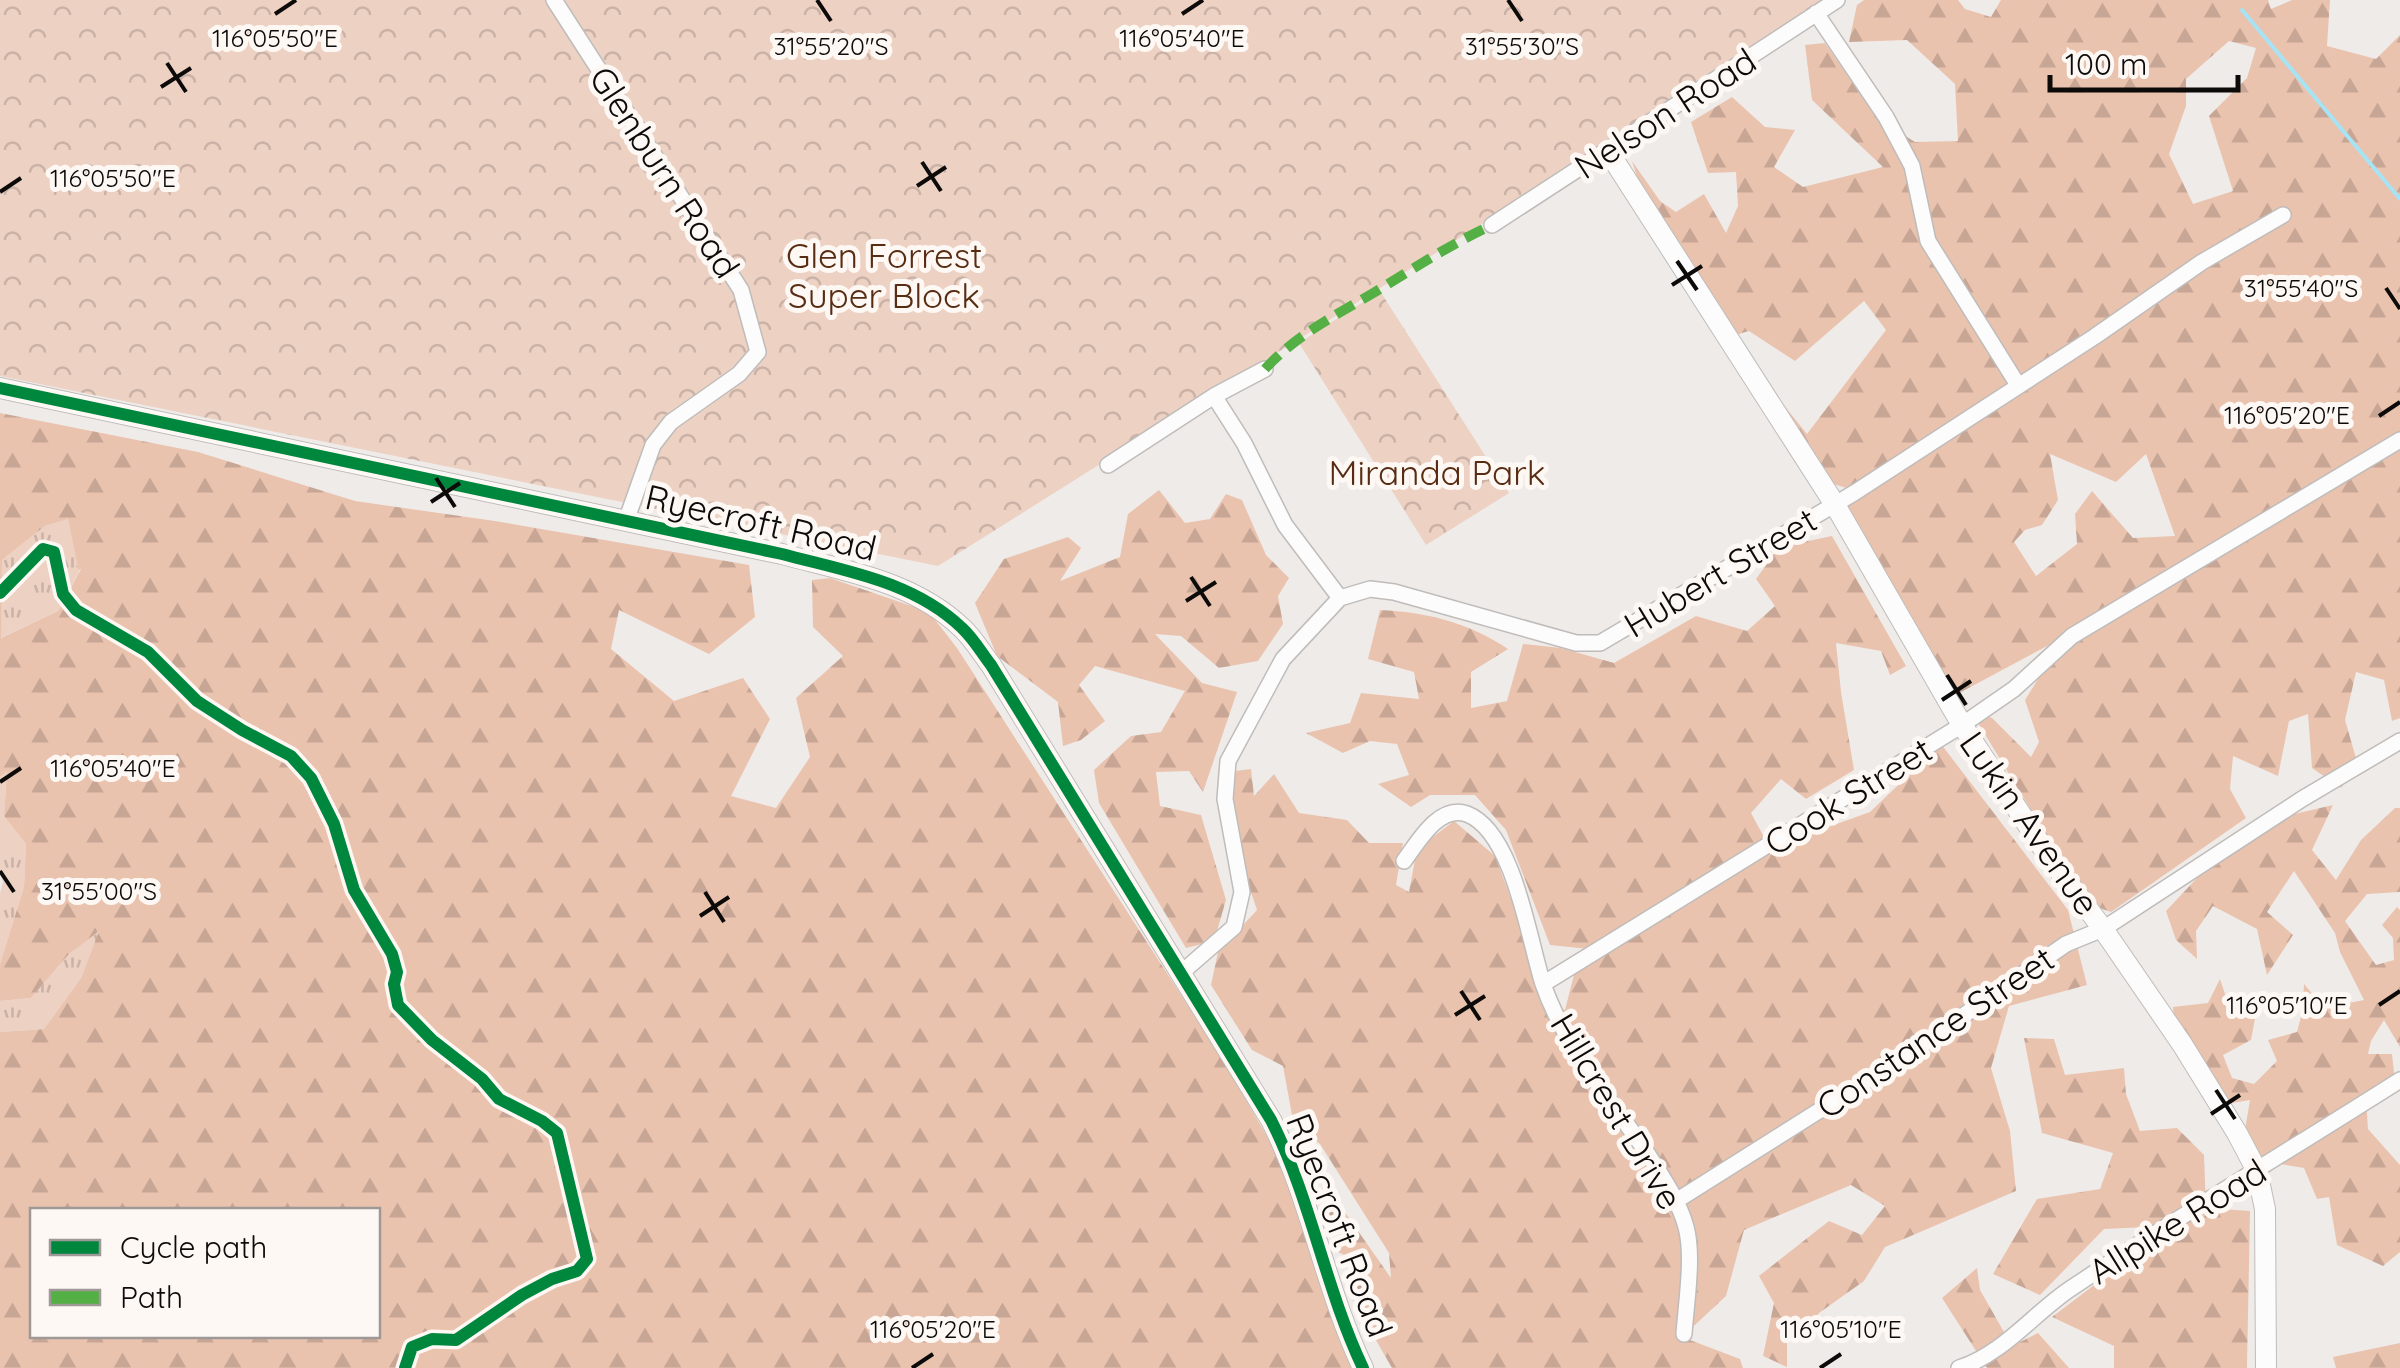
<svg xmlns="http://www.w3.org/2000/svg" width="2400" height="1368" font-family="Quicksand,sans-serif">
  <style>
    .grass { fill: url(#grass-tufts) }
    .forest { fill: url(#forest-firs); fill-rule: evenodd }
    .park { fill: url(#park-crowns) }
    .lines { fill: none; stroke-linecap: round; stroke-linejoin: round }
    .stream { stroke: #a6e3f5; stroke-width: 4 }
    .minor-casing { stroke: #bfbcba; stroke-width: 18 }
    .tertiary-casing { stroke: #bfbcba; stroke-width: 22 }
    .minor { stroke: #fdfcfc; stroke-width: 15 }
    .tertiary { stroke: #fdfcfc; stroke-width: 20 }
    .quiet { stroke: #54b044; stroke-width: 10; stroke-dasharray: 20 10; stroke-linecap: butt }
    .cycleway-casing { stroke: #fef8f5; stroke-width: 19 }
    .cycleway { stroke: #00873e; stroke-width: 12 }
    .ticks { fill: none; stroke: #0d0b0a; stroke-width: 4 }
    .labels { text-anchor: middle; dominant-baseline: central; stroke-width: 10; stroke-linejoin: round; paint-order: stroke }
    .street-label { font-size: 35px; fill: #0d0b0a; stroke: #fef8f5 }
    .park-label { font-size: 35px; fill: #572c12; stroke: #fef8f5 }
    .ticks-label { font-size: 25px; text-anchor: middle; fill: #0d0b0a; stroke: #fef8f5; stroke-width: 10; stroke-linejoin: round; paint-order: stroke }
  </style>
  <defs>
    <pattern id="grass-tufts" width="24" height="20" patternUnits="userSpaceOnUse" patternTransform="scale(2.5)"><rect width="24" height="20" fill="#edd1c3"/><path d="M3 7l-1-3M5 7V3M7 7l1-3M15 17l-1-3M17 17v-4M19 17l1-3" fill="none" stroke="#cab2a6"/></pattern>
    <pattern id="forest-firs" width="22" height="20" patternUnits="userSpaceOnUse" patternTransform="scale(2.5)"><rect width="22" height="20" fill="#eac3af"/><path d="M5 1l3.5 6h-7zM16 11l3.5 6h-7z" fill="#c8a695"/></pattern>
    <pattern id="park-crowns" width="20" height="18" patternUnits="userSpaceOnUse" patternTransform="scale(2.5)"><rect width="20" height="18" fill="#edd1c3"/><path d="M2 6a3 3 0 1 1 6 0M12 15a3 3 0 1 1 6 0" fill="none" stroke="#cab2a6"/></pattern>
  </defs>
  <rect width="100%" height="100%" fill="#efebe9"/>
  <path class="grass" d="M68,519L78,568H81L58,611L0,638L2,560L45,526Z
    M7,770L4,816L26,844L24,887L0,964V893L3,882L0,873V777Z
    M100,929L81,978L44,1029L0,1032V1001L31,998L69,954Z"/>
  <path class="forest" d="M1864,0H1958L1965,9L1991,17L2001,0H2268L2271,9L2292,0H2330L2327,46L2376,59L2400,35V718L2392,721L2384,680L2356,672L2345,720L2358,765L2341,788L2312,768L2308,714L2289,721L2278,776L2233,756L2230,789L2246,818L2111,912L2088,904L1972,713L1992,718L2031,757L2039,742L2025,700L2064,637L1950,698L1840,515L1859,492L1818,479L1757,372L1807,434L1886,330L1864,301L1795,361L1749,331L1725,338L1646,206L1632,161L1660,201L1676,212L1704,194L1726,233L1738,206L1736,172L1708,173L1691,122L1732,97L1765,127L1795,130L1774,167L1803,187L1883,167L1812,100L1805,45L1825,43L1877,118L1915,142L1958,141L1955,84L1907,40L1849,42L1857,5ZM2229,41L2256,48L2247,78L2209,116L2233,191L2193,204L2169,154L2186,106V79ZM2050,454L2116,482L2146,454L2175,536L2133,538L2092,491L2075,514L2077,544L2036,576L2014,542L2025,530L2042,525L2058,500Z
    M0,413L198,452L355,501L495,521L749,565L755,617L709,654L619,610L611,649L674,701L743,678L770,719L731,796L776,808L810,757L796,698L843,656L813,627L812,580L830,578L929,612L957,648L1223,1060L1285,1168L1355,1368H0V1032L44,1029L81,978L99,931L69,954L31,998L0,1001V964L24,887L26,844L4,816L7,771L0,777ZM68,519L78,569H81L58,611L1,638L2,560L45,526ZM32,1210H378V1336H32Z
    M1159,490L1185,523L1210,519L1226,494L1242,500L1266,555L1289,578L1278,596L1283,624L1258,661L1219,668L1181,636L1155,634L1202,683L1237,692L1203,792L1189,771L1156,772L1160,806L1201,815L1226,900L1214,941L1186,948L1099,803L1094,770L1131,736L1161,732L1185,691L1095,666L1079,685L1105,721L1081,740L1063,746L1058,702L997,656L975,603L1004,559L1068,537L1081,548L1060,581L1120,557L1128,514Z
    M1832,536L1906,666L1890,675L1881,651L1836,643L1841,692L1854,770L1806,799L1781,779L1751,813L1770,848L1870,812L1941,744L2068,910L2087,985L2009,1006L1991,1068L2010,1131L2016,1191L1885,1247L1864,1281L1819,1313L1810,1326L1787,1341V1367L1763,1356L1774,1303L1759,1276L1829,1221L1862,1235L1885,1206L1851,1185L1744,1230L1726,1296L1682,1337L1740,1359L1743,1368H1392L1350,1295L1358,1262L1336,1251L1322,1188L1337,1201L1391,1278L1389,1253L1320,1144L1294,1126L1283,1066L1252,1050L1211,985L1218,952L1257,910L1238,854L1227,772L1251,769L1254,796L1274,774L1299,813L1347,820L1369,843H1403L1396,885L1409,892L1417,849L1454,821L1495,856L1527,941L1541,1003L1565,1010L1575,971L1608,951L1550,945L1506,830L1475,795H1430L1411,807L1378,784L1409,775L1397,744L1370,741L1343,753L1306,733L1350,723L1361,693L1419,699L1414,672L1368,659L1380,610C1426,612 1470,623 1508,649L1471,672V708L1507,701L1523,644L1561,648L1614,663L1696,616L1747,631L1775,606L1756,579L1779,547Z
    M2333,805L2312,850L2336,880L2361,840L2395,808H2400V892L2367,894L2345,921L2376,965L2394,960L2393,938L2382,925L2397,907L2400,910V1047L2384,1020L2371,1041L2368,1054H2392L2396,1091L2366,1099L2368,1129L2400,1165V1252L2383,1266L2337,1245L2329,1197L2317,1199L2304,1168L2263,1161L2245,1130L2250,1100L2226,1104L2174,1020L2173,1007L2208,1003L2220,979L2229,1006L2257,1008L2251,1040L2223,1055L2232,1078L2254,1084L2277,1061L2268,1040L2297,1032L2303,1009L2304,984L2324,1008L2364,1000L2340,952L2335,933L2294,871L2267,912L2293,935L2267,975L2257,929L2213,906L2196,931L2197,959L2176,940L2166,911L2213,861L2278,818Z
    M2024,1038L2054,1039L2065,1075L2124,1068L2126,1094L2140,1131L2177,1128L2204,1155L2206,1208L2250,1211L2247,1368H2114V1346L2052,1317L2114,1270L2148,1227L2104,1229L2040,1295L1993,1274L2037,1199L2100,1189L2113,1153L2042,1133Z
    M1977,1268L1980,1290L2012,1346L2038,1333L2069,1368H1987L1942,1298Z
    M2400,1343V1368H2336L2333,1357Z"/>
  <path class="park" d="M0,0H1838L938,566L0,376Z
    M1380,291L1509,493L1426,545L1299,343Z"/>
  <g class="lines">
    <path class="stream" d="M2242,10L2400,199"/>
    <defs>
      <path id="minor" d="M554,0L741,290L758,352L739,374L671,422L653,445L626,521
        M1816,13L1886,117L1912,166L1928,241L2018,385
        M1492,225L1837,0
        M1214,396L1244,443L1285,525L1340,598
        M1108,465L1214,396L1265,369
        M1404,861C1418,842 1439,804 1467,814C1514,832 1529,941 1543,984C1564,1045 1611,1100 1647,1153C1662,1176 1679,1201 1686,1227C1694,1256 1686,1304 1684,1334
        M1181,973L1234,927L1242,892L1225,799L1228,761L1283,659L1340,598L1370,589L1394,592L1576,643H1600L1854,493L2094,337L2202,262L2283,215
        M1543,984L1962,725L2014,689L2072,636L2400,440
        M1676,1201L1901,1059L2066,944L2103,929L2302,799L2400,741
        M1959,1368C2003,1354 2033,1314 2070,1289C2179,1216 2290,1150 2400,1080"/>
      <path id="tertiary" d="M1608,151L1834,503L1962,725L2049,857L2103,929L2182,1044L2237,1133L2257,1171L2265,1209L2266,1368
        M0,388L782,554C845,571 913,581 962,628C973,638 981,652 991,665L1271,1120C1311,1199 1325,1288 1363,1368"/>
    </defs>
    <use href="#minor" class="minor-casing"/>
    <use href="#tertiary" class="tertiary-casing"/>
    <use href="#minor" class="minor"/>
    <use href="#tertiary" class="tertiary"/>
    <path class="quiet" d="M1265,369C1296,335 1336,315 1375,292C1414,268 1451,244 1492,225"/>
    <defs>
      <path id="cycleway" d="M0,388L782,554C845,571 913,581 962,628C973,638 981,652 991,665L1271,1120C1311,1199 1325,1288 1363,1368
        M0,593L43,549L54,552L63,594L76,610L148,652L197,701L242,730L291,756L311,778L334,824L354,890L392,954L397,972L394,984L398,1005L432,1040L482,1079L499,1099L542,1121L557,1133L587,1259L577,1271L552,1279L522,1295L456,1340L432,1339L412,1347L405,1368"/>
    </defs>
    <use href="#cycleway" class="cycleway-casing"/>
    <use href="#cycleway" class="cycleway"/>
  </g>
  <path class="ticks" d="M817,0L831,21M1508,0L1522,21M275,14L296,0M1182,14L1203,0M167,63L186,92M161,87L191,68M922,162L941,191M917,186L946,167M0,192L21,178M1677,261L1697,290M1672,285L1702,266M2386,288L2400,309M2379,416L2400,402M436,478L455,507M431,502L460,483M1191,577L1210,606M1186,601L1216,582M1947,675L1966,705M1942,700L1971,681M0,782L21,768M0,871L14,892M705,892L724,922M700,916L729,897M1461,991L1480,1020M2379,1005L2400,991M1455,1015L1485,996M2216,1090L2235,1119M2211,1114L2240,1095M912,1368L933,1354M1820,1368L1841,1354"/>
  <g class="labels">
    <g class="street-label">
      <text transform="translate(1665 113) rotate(-33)">Nelson Road</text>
      <text transform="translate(665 172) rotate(57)">Glenburn Road</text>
      <text transform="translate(761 522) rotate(13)">Ryecroft Road</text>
      <text transform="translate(1720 572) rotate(-31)">Hubert Street</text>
      <text transform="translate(1848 796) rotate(-32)">Cook Street</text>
      <text transform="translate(2030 823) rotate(55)">Lukin Avenue</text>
      <text transform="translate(1935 1032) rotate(-34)">Constance Street</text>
      <text transform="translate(1617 1111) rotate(59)">Hillcrest Drive</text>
      <text transform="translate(2177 1221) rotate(-32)">Allpike Road</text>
      <text transform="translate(1340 1225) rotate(69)">Ryecroft Road</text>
    </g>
    <g class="park-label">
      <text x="884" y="255">Glen Forrest<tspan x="884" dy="40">Super Block</tspan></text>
      <text x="1437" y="472">Miranda Park</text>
    </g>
  </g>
  <g class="ticks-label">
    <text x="275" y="47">116°05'50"E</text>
    <text x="1182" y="47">116°05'40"E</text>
    <text x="831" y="55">31°55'20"S</text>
    <text x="1522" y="55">31°55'30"S</text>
    <text x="113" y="187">116°05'50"E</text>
    <text x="2301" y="297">31°55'40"S</text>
    <text x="2287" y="424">116°05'20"E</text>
    <text x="113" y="777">116°05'40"E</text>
    <text x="99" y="900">31°55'00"S</text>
    <text x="2287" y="1014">116°05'10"E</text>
    <text x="933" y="1338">116°05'20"E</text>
    <text x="1841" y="1338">116°05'10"E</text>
  </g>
  <rect x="30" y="1208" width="350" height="130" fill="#fef8f5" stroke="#9e9997" stroke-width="2.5"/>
  <rect x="50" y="1240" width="50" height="15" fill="#00873e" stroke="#9e9997" stroke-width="2.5"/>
  <text x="120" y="1258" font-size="30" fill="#0d0b0a">Cycle path</text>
  <rect x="50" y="1290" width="50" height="15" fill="#54b044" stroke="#9e9997" stroke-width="2.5"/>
  <text x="120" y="1308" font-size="30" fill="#0d0b0a">Path</text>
  <path d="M2050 75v15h188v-15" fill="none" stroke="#0d0b0a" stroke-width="5"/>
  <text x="2065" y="75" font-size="30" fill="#0d0b0a" stroke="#fef8f5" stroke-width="8" paint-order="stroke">100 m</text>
</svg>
